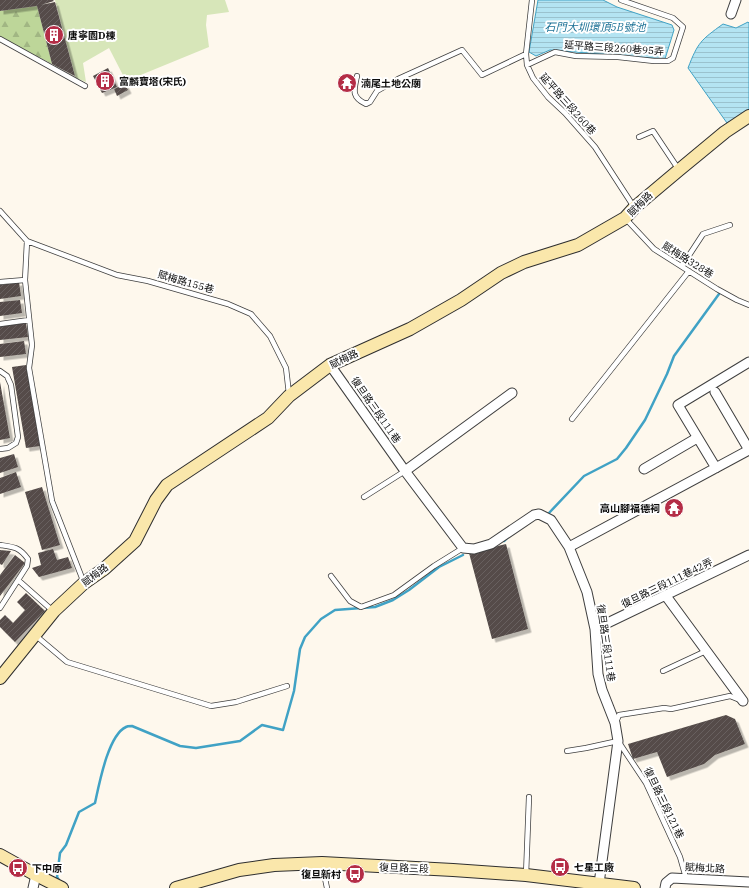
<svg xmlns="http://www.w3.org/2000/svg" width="749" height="888" font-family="'IBM Plex Serif','Noto Sans TC',serif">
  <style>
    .grass { fill: #d7e6b9 }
    .forest { fill: url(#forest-firs) }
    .water { fill: url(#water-rules); stroke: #40a2c5 }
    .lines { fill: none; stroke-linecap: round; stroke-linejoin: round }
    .stream { stroke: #40a2c5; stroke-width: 2.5 }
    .building { fill: url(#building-hatch); filter: url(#shadow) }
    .lane-casing { stroke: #3f3f3f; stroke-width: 6 }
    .street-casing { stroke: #3f3f3f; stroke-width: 11 }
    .secondary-casing { stroke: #2e2e2e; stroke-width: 14 }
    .lane { stroke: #fff; stroke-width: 4.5 }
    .street { stroke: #fff; stroke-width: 9 }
    .secondary { stroke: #fae7ab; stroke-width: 12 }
    .labels { text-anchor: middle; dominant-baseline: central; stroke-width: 4; stroke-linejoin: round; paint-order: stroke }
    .poi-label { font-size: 10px; font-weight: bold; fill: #0c0c0c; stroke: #fff; text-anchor: start }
    .street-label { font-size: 10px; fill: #0c0c0c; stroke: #fff }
    .water-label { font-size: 11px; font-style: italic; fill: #1d7296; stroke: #fff }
  </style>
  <defs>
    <pattern id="forest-firs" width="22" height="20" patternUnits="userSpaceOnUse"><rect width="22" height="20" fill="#bdd699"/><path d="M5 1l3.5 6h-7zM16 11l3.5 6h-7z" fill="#a1b683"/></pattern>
    <pattern id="water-rules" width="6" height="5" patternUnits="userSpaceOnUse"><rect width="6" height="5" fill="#b4e4f2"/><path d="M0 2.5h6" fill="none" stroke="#9ac2ce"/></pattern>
    <pattern id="building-hatch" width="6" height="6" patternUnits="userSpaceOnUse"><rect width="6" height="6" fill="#544c49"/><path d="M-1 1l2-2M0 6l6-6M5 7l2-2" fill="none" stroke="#68615f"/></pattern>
    <filter id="shadow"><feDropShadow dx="3.5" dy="3.5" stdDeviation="0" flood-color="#0004"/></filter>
  </defs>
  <rect width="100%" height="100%" fill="#fef8ed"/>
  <path class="grass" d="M55,0H225L229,12L207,15L206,25L209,47L126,81L109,48L83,63L86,82L76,78L75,76Z"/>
  <path class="forest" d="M37,6L52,64L0,37V11Z"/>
  <path class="water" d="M538,0H603L617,7L672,25L674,30L665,59H662L550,50L536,56L529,52Z
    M748,22L749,23V111L727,123L688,68C698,42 701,40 723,24L736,28Z"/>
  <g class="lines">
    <path class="stream" d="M549,513L584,476L617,459L626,448L645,420L667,374L674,356L719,294
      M504,541L508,537
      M59,880L57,877L60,853L66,845L79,812L95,803C99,785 108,735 126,727C127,726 130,726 132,726L180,746L196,748L240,741L262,725L283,730L294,691L300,649L305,637L321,619L335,610L375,607L393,600L409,590L439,567L463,555"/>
  </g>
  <path class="building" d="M0,0H53L54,1L41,5L55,2L75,76L52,64L37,6L0,11Z
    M108,68L117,87L102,93L93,76Z
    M345,78L351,80L348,88L342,86Z
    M125,84L128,90L117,96L114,89Z
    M19,282L21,296L0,299V285Z
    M20,300L22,313L0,316V302Z
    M26,323L28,337L0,340V326Z
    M24,341L26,354L0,357V344Z
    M26,365L40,446L26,448L12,367Z
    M0,382L10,438L0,440Z
    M14,454L18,467L0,473V458Z
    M16,472L21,487L0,494V478Z
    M42,487L60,545L42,550L25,492Z
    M675,504L679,509L674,513L669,508Z
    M506,544L528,629L492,639L469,553Z
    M53,549L57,560L68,557L72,568L39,577L32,568L41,565L38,553Z
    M0,550L11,551L2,565L0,564Z
    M15,555L25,563L0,596V575Z
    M26,593L45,611L15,642L0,627V620L5,615L13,623L25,610L17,602Z
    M726,715L735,719L745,744L715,755L704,764L667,777L657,752L633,759L628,744Z"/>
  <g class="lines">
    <defs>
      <path id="lane" d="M532,0L526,54L527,65L533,78L548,97L565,113L595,147L634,207
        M0,39L85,86
        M527,65L555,52L576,56L618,57L654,61H668L673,58L683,27L673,18L621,0
        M357,76C354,90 351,97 366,104L370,102L377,91L398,79L462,50L482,75L526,54
        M639,137L653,131L679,170
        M0,211L27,241L117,275L148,281L228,304L251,314L270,336L286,368L289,394
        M625,218L654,249L717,289L737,300L749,305
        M27,241L25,280L32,345L29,368L52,501L84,583
        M682,266L703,234L730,225
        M0,282L25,280
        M0,324L29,320
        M0,371L7,376L11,385L18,437L16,443L8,448L0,449
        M572,419L689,271
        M364,497L405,471
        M0,545C14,547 19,547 28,559L27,566L0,608
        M331,576L350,601L361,607L394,595L434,566L463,548
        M18,580L53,611
        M35,635L67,662L211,706L236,702L287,686
        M663,671L706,651
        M616,722L619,715L664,708L671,709L730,696L740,700
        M567,751L586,748L618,741L646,783L680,857L686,878
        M322,864L327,888
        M526,875L529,797"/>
      <path id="street" d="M731,14L736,0
        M330,365L405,471L463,548L474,549L491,544L534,515L539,514L551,520L569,547L587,592L595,629L598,674L602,690L615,723L618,741L599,884
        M715,392L749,450
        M716,468L678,405L749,362
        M644,469L697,438
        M405,471L512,393
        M569,547L749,450
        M666,596L743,701
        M595,629L749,555
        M33,888L36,875
        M665,888L666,883L672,878L749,882"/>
      <path id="secondary" d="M0,678L54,611L84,583L104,569L135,541L156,500L167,485L268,418L289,396L330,365L410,329L461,300L501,273L524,262L578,245L625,218L635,207L679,170L725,132L749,116
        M0,855L36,875L62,888
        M176,888L239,870L274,865L322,863L453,870L526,875L634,888"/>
    </defs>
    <use href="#lane" class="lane-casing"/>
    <use href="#street" class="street-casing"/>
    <use href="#secondary" class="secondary-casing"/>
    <use href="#lane" class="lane"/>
    <use href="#street" class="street"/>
    <use href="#secondary" class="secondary"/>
  </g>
  <defs>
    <symbol id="building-disc" viewBox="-11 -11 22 22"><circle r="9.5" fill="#b42d46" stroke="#fff"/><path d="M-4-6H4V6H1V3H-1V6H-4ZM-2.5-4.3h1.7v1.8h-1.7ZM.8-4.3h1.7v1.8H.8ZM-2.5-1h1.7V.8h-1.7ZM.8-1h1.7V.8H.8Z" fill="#fff"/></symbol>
    <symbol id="temple-disc" viewBox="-11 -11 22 22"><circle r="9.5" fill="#b42d46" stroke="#fff"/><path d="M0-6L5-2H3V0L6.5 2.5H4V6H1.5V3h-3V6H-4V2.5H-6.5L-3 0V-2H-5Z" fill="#fff"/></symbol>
    <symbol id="bus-disc" viewBox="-11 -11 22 22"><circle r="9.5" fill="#b42d46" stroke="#fff"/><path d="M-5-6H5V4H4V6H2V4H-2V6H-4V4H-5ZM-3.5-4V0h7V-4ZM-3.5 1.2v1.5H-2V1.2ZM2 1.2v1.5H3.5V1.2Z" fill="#fff"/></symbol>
  </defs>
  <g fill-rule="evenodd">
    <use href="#building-disc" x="43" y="24" width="22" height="22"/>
    <use href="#building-disc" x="94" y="70" width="22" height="22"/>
    <use href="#temple-disc" x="336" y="72" width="22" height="22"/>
    <use href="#temple-disc" x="663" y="497" width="22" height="22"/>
    <use href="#bus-disc" x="549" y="856" width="22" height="22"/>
    <use href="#bus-disc" x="7" y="857" width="22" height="22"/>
    <use href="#bus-disc" x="344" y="863" width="22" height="22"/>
  </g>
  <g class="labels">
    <g class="poi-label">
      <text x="68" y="35">唐寧園D棟</text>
      <text x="119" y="81">富麟寶塔(宋氏)</text>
      <text x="361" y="83">湳尾土地公廟</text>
      <text x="660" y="508" text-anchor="end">高山腳福德祠</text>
      <text x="574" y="867">七星工廠</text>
      <text x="32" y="868">下中原</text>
      <text x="341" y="874" text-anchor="end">復旦新村</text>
    </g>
    <g class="street-label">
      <text transform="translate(614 48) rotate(4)">延平路三段260巷95弄</text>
      <text transform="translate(568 104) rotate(48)">延平路三段260巷</text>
      <text transform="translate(640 204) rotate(-44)">賦梅路</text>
      <text transform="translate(688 260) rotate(32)">賦梅路328巷</text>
      <text transform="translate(186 282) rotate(16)">賦梅路155巷</text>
      <text transform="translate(344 359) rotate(-26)">賦梅路</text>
      <text transform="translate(376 410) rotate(55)">復旦路三段111巷</text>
      <text transform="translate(95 575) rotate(-37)">賦梅路</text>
      <text transform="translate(667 583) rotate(-26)">復旦路三段111巷42弄</text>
      <text transform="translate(606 643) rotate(82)">復旦路三段111巷</text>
      <text transform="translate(664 803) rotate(64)">復旦路三段121巷</text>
      <text transform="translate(404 868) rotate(2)">復旦路三段</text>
      <text transform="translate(705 868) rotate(3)">賦梅北路</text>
    </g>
    <g class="water-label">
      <text x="595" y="27">石門大圳環頂5B號池</text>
    </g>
  </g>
</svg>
